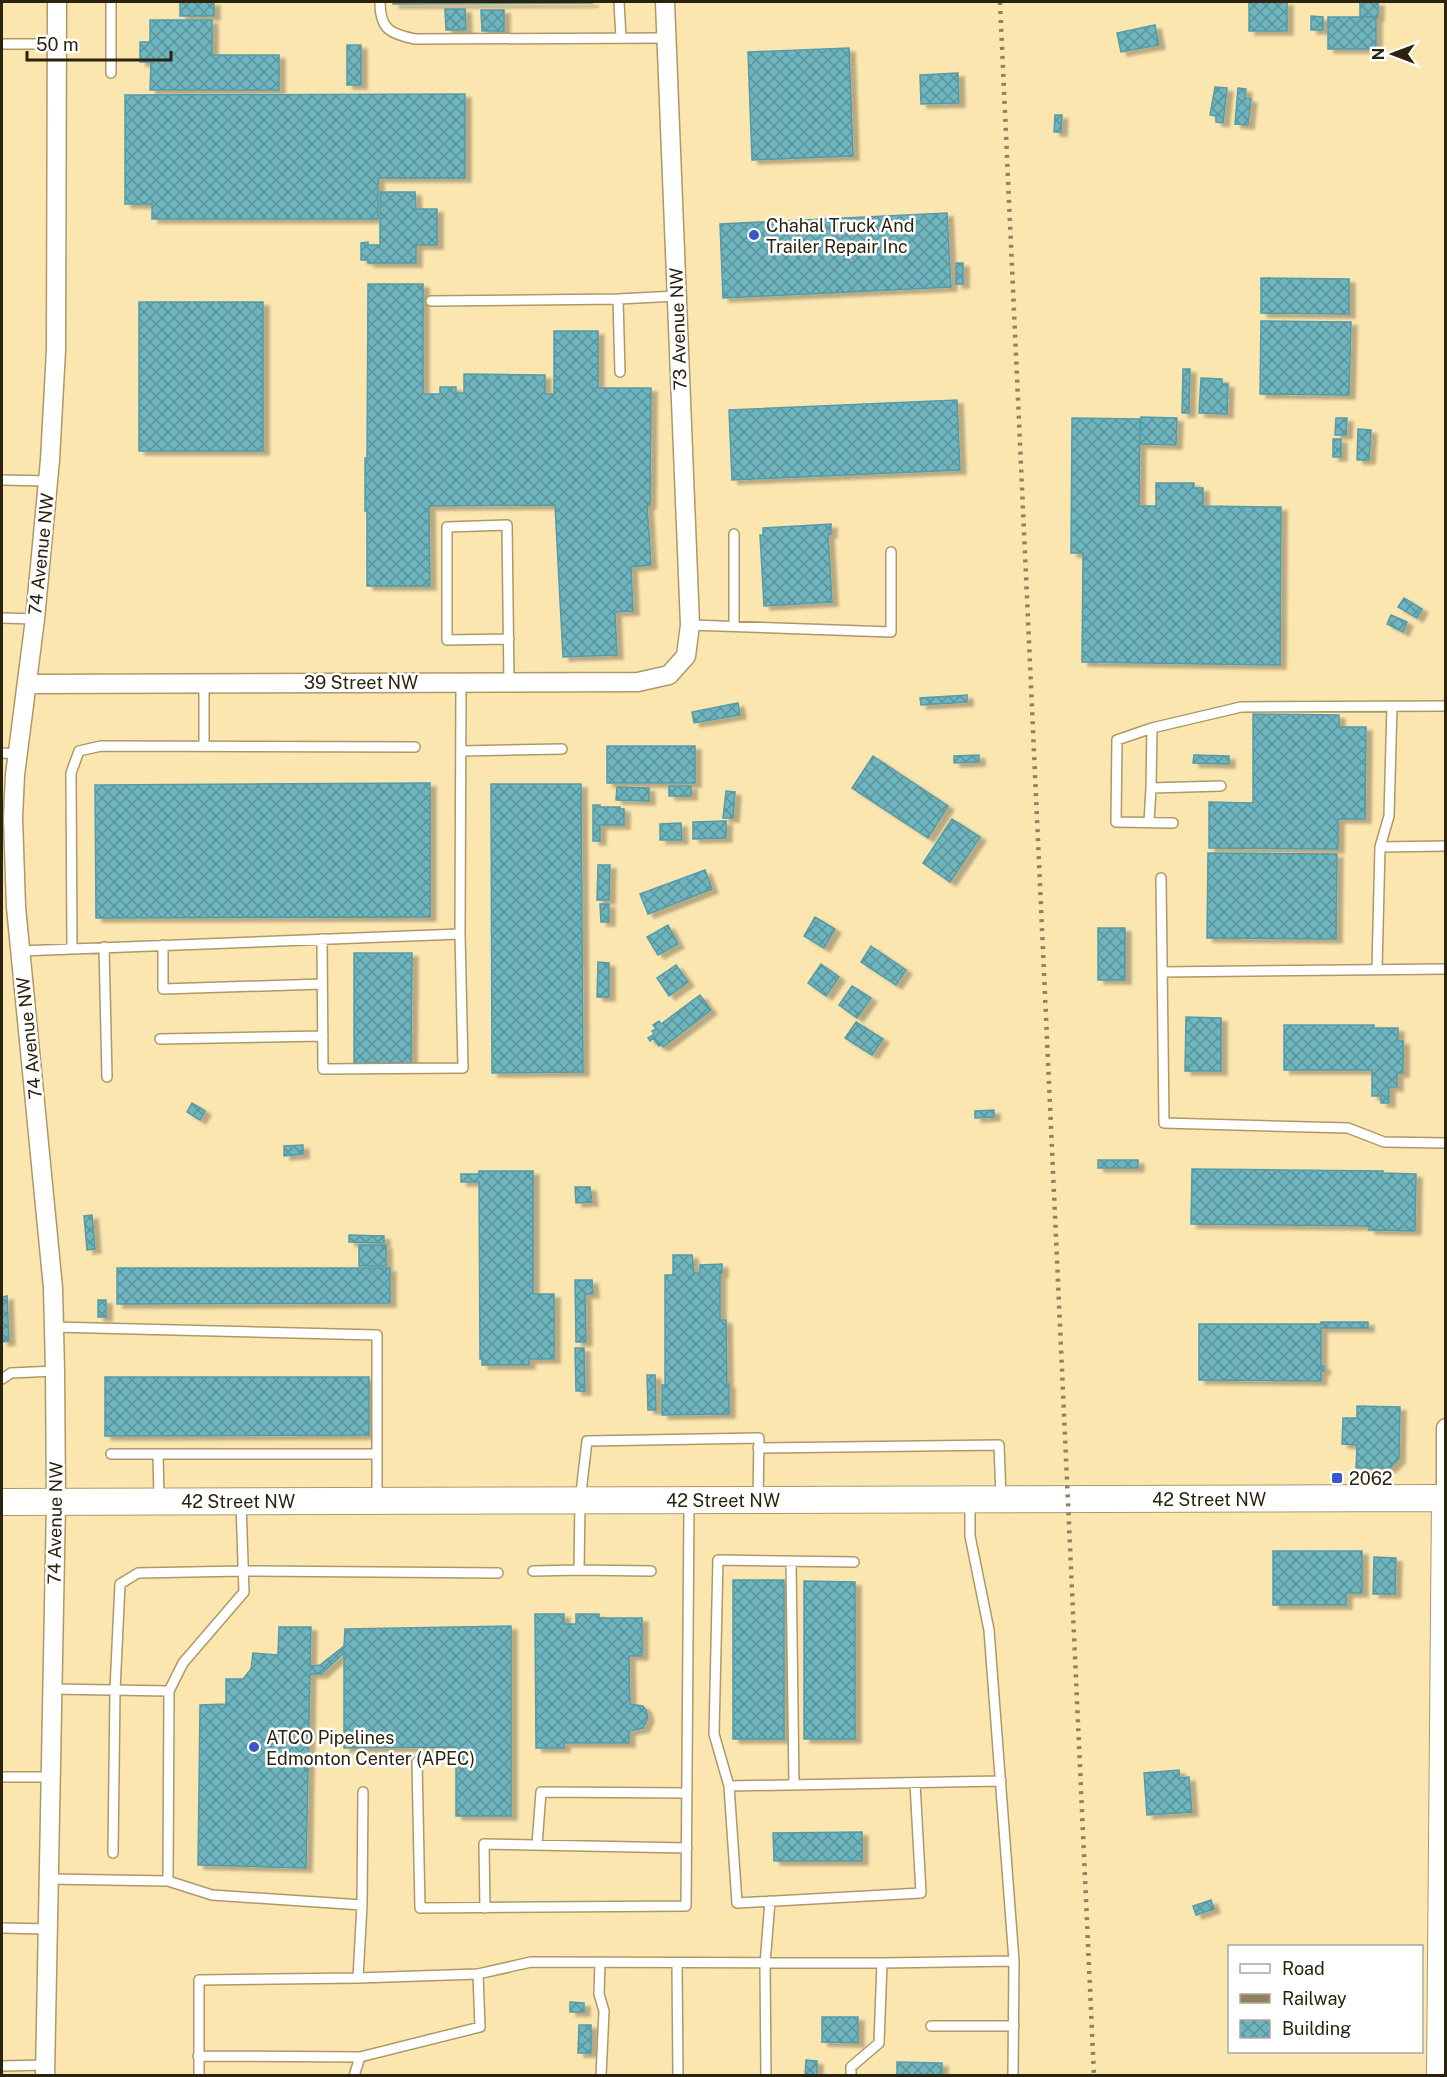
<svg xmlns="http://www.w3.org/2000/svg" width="1447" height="2077" font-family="'Public Sans',sans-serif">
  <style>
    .building { fill: url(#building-cross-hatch); stroke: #559ca7; stroke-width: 1.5; filter: url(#shadow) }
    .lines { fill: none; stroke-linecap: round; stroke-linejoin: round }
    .lane-casing { stroke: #ae9966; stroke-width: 12 }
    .street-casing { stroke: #ae9966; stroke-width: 21 }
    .secondary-casing { stroke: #ae9966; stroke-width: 28 }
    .lane { stroke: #fff; stroke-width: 9 }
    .street { stroke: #fff; stroke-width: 18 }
    .secondary { stroke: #fff; stroke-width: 26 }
    .rail { stroke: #90825d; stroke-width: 4.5; stroke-dasharray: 3 6; stroke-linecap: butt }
    .poi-dot { fill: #3a57c9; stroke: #fff; stroke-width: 2 }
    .labels { text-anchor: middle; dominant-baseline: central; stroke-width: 5; stroke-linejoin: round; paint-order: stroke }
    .poi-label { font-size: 18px; fill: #2b230e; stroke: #fff; text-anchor: start }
    .street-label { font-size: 18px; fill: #2b230e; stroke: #fff }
  </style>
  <defs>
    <pattern id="building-cross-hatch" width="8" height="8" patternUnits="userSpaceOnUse" patternTransform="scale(1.5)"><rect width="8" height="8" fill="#6eb5c0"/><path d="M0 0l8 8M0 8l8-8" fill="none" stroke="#5b939a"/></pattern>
    <filter id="shadow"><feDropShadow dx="6" dy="4" stdDeviation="1.5" flood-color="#0004"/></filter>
  </defs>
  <rect width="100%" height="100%" fill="#fce6b0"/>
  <path class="building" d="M180,2H214V16H180Z
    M393,2H592V3L393,4Z
    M1249,2H1287V31H1249Z
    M1360,2H1378V17L1360,16Z
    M445,9H465L466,30H446Z
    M481,10H504V31H482Z
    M1311,16L1323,17V30H1311Z
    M1328,17H1376V49H1328Z
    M150,20H212V55H279V90H150L151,62H140V42H150Z
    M1155,25L1159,45L1121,52L1117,33Z
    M347,45H361V85H347Z
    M849,48L853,156L752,160L748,52Z
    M958,73L959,103L921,104L920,75Z
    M1215,87L1227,88L1223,123L1216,122V116L1210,115Z
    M1238,88L1246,89L1245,98L1251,99L1248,125L1235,124Z
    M465,94V178H378V219H152V204H125V95Z
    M1055,115H1062L1061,132H1054Z
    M380,192H415L416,209H437V245H416V263H368V260H361V243L368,242V245H380Z
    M947,213L951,287L723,298L720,224Z
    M956,263H963V284H956Z
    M1261,278L1349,279V314L1261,313Z
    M368,284H423V394H440V387H456V393H464V374L545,375V394H554V331H598V388H651L650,505H647L651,565L631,567L633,611L615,612L617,655L563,657L555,505L429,506L430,586H367V511H365V458H367Z
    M139,302H263V451H139Z
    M1261,321L1351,322L1349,395L1260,394Z
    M1183,369H1190L1189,413H1182Z
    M1201,378L1222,379V384H1228L1227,414L1199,413Z
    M957,400L960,470L732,480L729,410Z
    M1141,417L1177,418L1176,445L1140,444Z
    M1072,418L1140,419L1139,506H1156V483H1194V488H1203V506L1281,507L1280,665L1082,662L1083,553H1071Z
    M1336,418H1347L1346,435H1335Z
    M1358,429L1371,430L1369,460H1357Z
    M1333,439H1341V457H1333Z
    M831,524V534H828L832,602L764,606L760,535H763V528Z
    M1404,598L1422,609L1417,618L1398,607Z
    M1391,615L1407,622L1403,632L1387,624Z
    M967,695V702L921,705L920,698Z
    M738,703L740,715L694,723L692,712Z
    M1253,714L1339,715V727H1366L1365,819H1338V849L1209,848V802L1253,803Z
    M607,746H695V783H607Z
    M979,755V762L954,763V756Z
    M1194,755L1229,756V764L1193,763Z
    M873,756L948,806L928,838L852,788Z
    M430,783V917L96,918L95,785Z
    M491,784H581L583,1072L492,1073Z
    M669,786H691V796H669Z
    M617,787L649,788V801L616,800Z
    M726,791L735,792L733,818H723Z
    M593,805H600V807H620V809H624V825H600V841H593Z
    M952,819L980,837L950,882L923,863Z
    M726,821V838L693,839V822Z
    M681,823L682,840H660V824Z
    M1208,853L1337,854L1336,939L1207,938Z
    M598,865H610L609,900H597Z
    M705,870L712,889L648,914L640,894Z
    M600,904H609V922H601Z
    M815,917L835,929L824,948L804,936Z
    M668,925L678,944L658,955L647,937Z
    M1098,928H1125V980H1098Z
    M871,946L906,970L896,985L861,962Z
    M354,953H412L411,1063H354Z
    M598,962L609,963V997H597Z
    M821,964L839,977L826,996L808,983Z
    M676,965L688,982L669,996L657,978Z
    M852,986L871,998L857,1018L839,1005Z
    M700,995L711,1010L663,1047L661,1044L659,1046L653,1038L650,1041L648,1038L654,1034L652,1031L656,1029L653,1025L659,1021L661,1024Z
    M1186,1017L1221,1018V1071H1185Z
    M856,1022L883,1039L872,1055L845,1038Z
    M1284,1025H1374V1028H1398V1041H1403V1073H1397V1087H1389V1103H1381V1096H1372V1070H1284Z
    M192,1103L205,1111L200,1120L187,1112Z
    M994,1110V1117L975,1118V1111Z
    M303,1145V1154L284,1156V1146Z
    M1098,1160H1138V1168H1098Z
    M1192,1169L1383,1171V1173L1416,1174L1415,1231L1369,1230V1226L1191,1224Z
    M479,1171H533V1294H554V1359H529V1365H482V1359H480L479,1182H461V1174H479Z
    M575,1187H590L592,1202L576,1203Z
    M92,1215L95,1249L87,1250L84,1216Z
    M349,1235L384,1236V1243L349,1242Z
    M359,1245H386V1266H359Z
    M673,1255H692L694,1273H700V1265L722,1264V1273L720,1274V1320H726L727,1384H729V1414L662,1415V1385H665V1275H673Z
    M117,1268H390V1303L117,1304Z
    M575,1280H592L593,1294H585L586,1342H576Z
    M7,1296L9,1341L2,1342V1297Z
    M98,1300H106V1317H98Z
    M1321,1322H1368V1328H1321V1366H1324V1371H1321V1381L1199,1380V1324H1321Z
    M575,1348H584L585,1391H576Z
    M647,1375H655L656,1410H648Z
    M105,1377H369V1435L105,1436Z
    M1357,1406L1400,1407L1399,1459L1390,1468H1356L1357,1445L1342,1444L1343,1418H1357Z
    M1273,1551H1362V1593H1346V1605H1273Z
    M1374,1557L1396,1558L1395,1594H1373Z
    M733,1580H784V1739H733Z
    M804,1581L855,1582V1739H804Z
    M535,1614H564V1624H576V1614H599V1618H642V1656H629L630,1704L643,1706L646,1710L648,1718L643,1728L629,1731V1743H564V1748H536Z
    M511,1626V1816H456V1747L344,1748V1653L321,1674H310L306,1868L198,1865L200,1705L226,1704V1679H243L251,1669L253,1653L278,1655L279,1627H311L310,1666L320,1665L344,1646L345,1629Z
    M1179,1770L1180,1778L1189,1777L1192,1812L1147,1815L1144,1773Z
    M862,1832V1861H774L773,1833Z
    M1211,1900L1214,1909L1196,1915L1193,1906Z
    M570,2002L584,2003V2012H570Z
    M822,2017H858V2043L822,2042Z
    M579,2025H591V2053H578Z
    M806,2060L817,2061V2076H805Z
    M897,2062L942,2063V2076H897Z"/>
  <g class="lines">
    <defs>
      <path id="lane" d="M380,2C380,29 390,34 415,39L666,38
        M619,2L621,38
        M2,44H57
        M111,73V2
        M618,299L620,372
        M431,301L618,299L677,296
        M2,480L49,481
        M734,534V626
        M2,618L35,619
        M690,625L891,632V552
        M509,639L447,640V527L507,525L509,682
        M204,683V746
        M1152,728L1151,788L1221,786
        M461,751L562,749
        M2,753L17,754
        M1149,822L1151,788
        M1173,823L1116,822L1117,740L1152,728L1241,707L1446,706
        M1380,847L1446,846
        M1161,878L1164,1123L1348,1128L1384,1142L1446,1143
        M460,934L461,682
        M163,945V989L322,984
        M104,947L107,1077
        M72,949L71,773L79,751L101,746L415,747
        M20,951L460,934L463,1068L323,1069L322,939
        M1377,968L1380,847L1389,816L1392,706
        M1162,972L1446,969
        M160,1039L323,1036
        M54,1327L377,1335V1498
        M2,1379L11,1373L55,1371
        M758,1448L999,1445L1001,1497
        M111,1454H376
        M158,1454L159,1499
        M791,1561L794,1785
        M579,1570L651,1571
        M533,1571L579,1570L580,1501L587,1441L759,1438L758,1498
        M53,1689L169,1691L183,1663L244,1592L241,1503
        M417,1762L420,1908L686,1906L689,1503
        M2,1777H51
        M915,1783L921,1893L737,1903L729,1786L1001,1781
        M729,1786L714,1734L718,1560L854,1562
        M537,1845L541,1792L687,1793
        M113,1853L115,1690L120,1584L138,1573L243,1571L498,1573
        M49,1879L168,1881L169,1691
        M168,1881L212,1895L362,1905L358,1978L199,1980V2076
        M362,1905L363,1792
        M485,1908L484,1844L687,1848
        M2,1928L48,1929
        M600,1963L599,1994L604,2011L601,2076
        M677,1963L678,2076
        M478,1974L531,1962L882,1963L1014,1961L989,1630L970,1536V1500
        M358,1978L478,1974L480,2027L360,2057
        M931,2026H1014
        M198,2056L360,2057L354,2076
        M2,2066L45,2065
        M766,2076L765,1964L770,1901
        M851,2076V2067L879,2043L882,1963
        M1013,2076L1014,1961"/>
      <path id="street" d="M27,684L638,682L669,675L686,656L690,625L665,2
        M1446,1428V1498
        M45,2076L56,1502L55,1371L53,1288L16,907L13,818L15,775L35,619L50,460L56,350L57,2"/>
      <path id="secondary" d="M2,1502L1445,1498L1440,2076"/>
    </defs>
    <use href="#lane" class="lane-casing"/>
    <use href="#street" class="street-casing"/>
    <use href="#secondary" class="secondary-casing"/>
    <use href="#lane" class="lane"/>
    <use href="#street" class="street"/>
    <use href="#secondary" class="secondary"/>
    <path class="rail" d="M1000,2L1094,2076"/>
  </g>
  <g class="poi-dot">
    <circle cx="754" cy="235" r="6"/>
    <rect x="1331" y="1472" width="12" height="12" rx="3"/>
    <circle cx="254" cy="1747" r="6"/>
  </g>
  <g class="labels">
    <g class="poi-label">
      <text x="766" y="225">Chahal Truck And<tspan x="766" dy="21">Trailer Repair Inc</tspan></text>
      <text x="1349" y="1478">2062</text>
      <text x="266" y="1737">ATCO Pipelines<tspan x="266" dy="21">Edmonton Center (APEC)</tspan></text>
    </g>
    <g class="street-label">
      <text transform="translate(678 329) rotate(-92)">73 Avenue NW</text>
      <text transform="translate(41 554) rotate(-84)">74 Avenue NW</text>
      <text x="361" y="682">39 Street NW</text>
      <text transform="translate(29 1038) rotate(-96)">74 Avenue NW</text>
      <text x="1209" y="1499">42 Street NW</text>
      <text x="723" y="1500">42 Street NW</text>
      <text x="238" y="1501">42 Street NW</text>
      <text transform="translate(55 1523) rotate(-89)">74 Avenue NW</text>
    </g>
  </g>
  <rect width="1447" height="2077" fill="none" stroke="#2b230e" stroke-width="6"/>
  <rect x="1228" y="1945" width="195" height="108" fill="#ffffff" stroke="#aaa79f" stroke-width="1.5"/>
  <rect x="1240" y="1964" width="30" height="9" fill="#ffffff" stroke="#aaa79f" stroke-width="1.5"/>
  <text x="1282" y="1975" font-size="18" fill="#2b230e">Road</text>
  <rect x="1240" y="1994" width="30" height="9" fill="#90825d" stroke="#aaa79f" stroke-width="1.5"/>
  <text x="1282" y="2005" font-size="18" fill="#2b230e">Railway</text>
  <rect x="1240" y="2020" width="30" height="18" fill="url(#building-cross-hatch)" stroke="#aaa79f" stroke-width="1.5"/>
  <text x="1282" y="2035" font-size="18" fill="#2b230e">Building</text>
  <g transform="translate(1393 54) rotate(270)" stroke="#ffffff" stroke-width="4.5" paint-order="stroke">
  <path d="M0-4.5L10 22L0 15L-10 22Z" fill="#2b230e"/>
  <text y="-9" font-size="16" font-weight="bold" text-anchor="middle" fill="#2b230e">N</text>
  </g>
  <path d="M27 51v9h144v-9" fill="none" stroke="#2b230e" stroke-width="3"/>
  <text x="36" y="51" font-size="18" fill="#2b230e" stroke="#ffffff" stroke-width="4.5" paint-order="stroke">50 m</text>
</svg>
